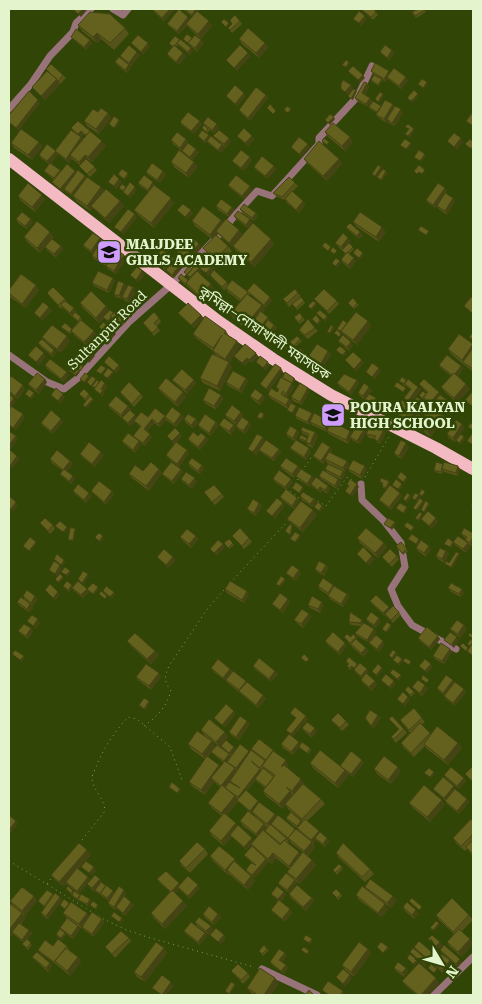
<svg xmlns="http://www.w3.org/2000/svg" width="482" height="1004" font-family="'Roboto Serif','Noto Sans Bengali',serif">
  <style>
    .lines { fill: none; stroke-linecap: round; stroke-linejoin: round }
    .path { stroke: #839763; stroke-width: 1; stroke-dasharray: 1 4; stroke-linecap: butt }
    .minor { stroke: #99737a; stroke-width: 7 }
    .trunk { stroke: #f4bac4; stroke-width: 12 }
    .wall { fill: #555319; fill-rule: evenodd }
    .shaded-wall { fill: #454414 }
    .building { fill: #63611d; stroke: #454414 }
    .labels { text-anchor: middle; dominant-baseline: central; stroke-width: 5; stroke-linejoin: round; paint-order: stroke }
    .poi-label { font-size: 14px; font-weight: bold; fill: #e4f5ce; stroke: #304506; text-anchor: start }
    .street-label { font-size: 14px; fill: #e4f5ce; stroke: #304506 }
  </style>
  <rect width="100%" height="100%" fill="#304506"/>
  <g class="lines">
    <path class="path" d="M302,471L313,455
      M365,477L390,435
      M298,479L290,491L300,499
      M309,496L326,506L347,477L354,481
      M230,583L289,520
      M144,726C158,716 166,707 171,691C164,681 164,677 169,666L208,608L224,590
      M79,844L105,811C104,797 93,791 92,778C92,775 95,770 96,767C104,747 114,733 128,717L137,719L170,747L182,780
      M9,861L105,920L127,930L147,937L254,967
      M47,884L53,876"/>
    <path class="minor" d="M113,9L123,15L128,9
      M9,109L31,84L50,56L73,32L76,23L91,9
      M9,355L47,382L64,389L78,378L130,321L171,285L217,237L237,213L257,191L272,196L319,144V138L358,96L372,66
      M361,484L362,500L384,521L401,543L405,567L391,589L398,606L412,625L456,649
      M262,969L317,995
      M434,995L473,957"/>
    <path class="trunk" d="M9,159L218,321L273,359L331,395L436,448L473,469"/>
  </g>
  <path class="wall" d="M175,9L164,21L155,13L153,10Z
    M182,9H201L198,12L212,26L201,39L190,29L187,25L179,34L170,27L167,24L190,20L193,17Z
    M424,9L426,12L416,18L412,12Z
    M362,10L376,12L378,15L373,20L365,13Z
    M240,21L242,24L232,33L228,28Z
    M78,25L125,28L129,34L114,50L101,39L97,43L82,31Z
    M175,36L191,48L193,51L190,55L178,45L176,47L186,56L179,65L169,57L167,54L173,47L169,43Z
    M71,37L90,40L92,43L86,50L74,40Z
    M192,38L201,40L204,43L197,52L183,39Z
    M239,39L265,43L268,48L259,58L242,44Z
    M140,55L131,66L122,59L120,56Z
    M115,62L131,68L127,73L117,65Z
    M371,71L390,73L408,81L401,89L388,79L386,82L382,79L383,81L379,86L372,82L371,80L374,75Z
    M63,75L66,78L45,100L36,92L32,87Z
    M367,83L369,87L365,95L370,98L372,101L369,107L357,101L355,98Z
    M266,95L268,98L250,121L241,113L239,110Z
    M381,106L395,107L403,113L395,126L389,123L388,120L387,123L379,118L376,115L377,113L370,109L369,107Z
    M98,112L108,113L111,118L99,134L87,126L84,121Z
    M78,121L106,146L92,162L89,160H88L97,170L90,177L79,166L80,165L72,159L69,163L58,154L51,163L61,171H75L76,173L85,176L101,187L104,191L120,201L124,206L109,223L95,210L93,208L90,211L76,201L74,197L66,192L65,190L63,192L54,185L52,182L54,180L47,174L44,171L49,164L41,158L39,155L56,151L74,131L71,128ZM83,134L86,136L83,139L81,137Z
    M180,122L202,124L194,134L182,125Z
    M203,123L219,128L214,133L209,129L210,130L207,133L202,128L205,126Z
    M325,132L353,142L345,151L328,137Z
    M209,135L210,137L222,145L225,148L221,153L209,144L207,141L205,143L198,136Z
    M213,136L229,138L231,141L226,148L216,139Z
    M186,139L188,143L199,152L193,160L184,154L182,151L173,144L171,140Z
    M39,142L42,147L32,160L14,148L11,143Z
    M304,159H339L342,164L327,181L307,163Z
    M252,160L244,171L235,164L232,161Z
    M171,162L198,166L189,178L174,167Z
    M254,167L276,169L268,179L256,170Z
    M146,172L166,174L160,183L148,175Z
    M138,183L155,186L174,203L154,228L138,215L134,210L149,192L140,186Z
    M295,183L298,186L292,192L303,201L305,205L299,213L287,203L285,199L286,198L284,200L276,196L273,193Z
    M228,185L252,190L244,199L230,188Z
    M445,188L447,192L446,193L455,201L447,215L439,209L437,206L436,208L428,203L426,200Z
    M18,196L45,199L35,212L21,201Z
    M216,206L232,207L234,210L229,217L218,210Z
    M240,209L256,213L258,216L254,221L242,213Z
    M234,216L252,223L248,228L236,219Z
    M16,219L33,222L27,229L18,223Z
    M221,220L223,223L243,235L271,239L274,244L255,267L236,251L233,246V247L220,236L218,234L217,235L228,246L232,251L219,265L207,253L203,248L212,239L195,226L192,221Z
    M353,222L386,232L379,242L357,227Z
    M346,227L363,235L359,239L348,230Z
    M24,237H54L52,239L61,246L63,249L56,258L47,250L45,247L40,253L27,242Z
    M100,238L103,242L98,248L111,255L112,257L127,258L116,274L108,269L106,266L94,259L92,256L93,254L85,248L83,245Z
    M351,241L349,243L354,249L349,254L356,261L350,269L343,263L341,260L345,254L335,243Z
    M177,252H190L192,255L186,261Z
    M153,259L176,262L175,263L181,269L174,278L156,262Z
    M192,269L201,272L200,274L233,308L227,315L220,310L218,307L220,304L217,307L207,297L204,301L188,287L179,280L178,278L188,280L190,278L184,272Z
    M210,275L227,282L228,285L272,300L266,308L250,294L249,296L262,305L265,310L263,313L277,328L271,335L264,329L258,337L251,332L249,330L248,331L234,319L230,314L241,302L228,292L226,289L224,290L212,278Z
    M113,278L115,281L109,293L94,286L92,283Z
    M124,283L126,286L123,296L133,287L136,291L130,303L124,300L122,297V299L116,297L114,294Z
    M9,290H39L26,308L10,297L9,294Z
    M47,293L65,299L67,302L74,308L76,311L75,312L82,319L81,320L94,331L97,336L88,347L74,335L72,332L70,334L62,328L61,327L72,329L78,322L62,307L61,309Z
    M298,293L301,296L289,307L283,299Z
    M301,297L305,303L297,310L292,304Z
    M314,299L337,301L339,304L329,314Z
    M80,303L106,306L109,310L124,319L126,322L121,327L112,319L109,323L104,318L99,323L83,308Z
    M357,303L359,305L354,309L349,305Z
    M178,313L201,315L203,318L194,328L181,316Z
    M300,313L305,320L299,324L294,317Z
    M159,318L161,322L157,326L160,331L154,336L143,323Z
    M368,321L371,326L357,345L337,329L347,323Z
    M315,328L318,331L308,339L301,333L299,330Z
    M226,331L229,336L237,341L240,346L229,363L232,367L220,391L203,383L200,378L216,356L213,351L196,338L193,334Z
    M297,336L302,341L295,347L292,344Z
    M42,337L70,341L61,353L46,342Z
    M338,341L353,345L349,351L341,344Z
    M38,343L54,350L56,353L53,357L41,347Z
    M473,344V372L451,354L448,349Z
    M289,345L290,346L286,350L282,346Z
    M328,351L331,355L322,368L311,360L309,357L306,361L296,353L309,356Z
    M234,356H258L252,363L249,361L245,366L237,359Z
    M45,365L69,375L64,382L47,369Z
    M439,365L461,366L463,369L458,376L466,384L470,389L457,403L445,392L441,387L451,376L441,368Z
    M246,378L248,381L242,393L228,386L226,382Z
    M283,378H294L295,379L292,384L294,387L288,397L285,395L284,396L289,399L292,402L288,409L270,398L268,395L277,392L278,390L276,387Z
    M9,380L25,389L18,399L9,393Z
    M172,380H194L196,383L187,394L175,383Z
    M357,380L359,383L351,395L339,386L337,383Z
    M399,381H407L418,387L421,390L410,404L404,398L411,390Z
    M47,382L39,394L31,388L28,384Z
    M419,384L439,392L441,396L450,402L452,406L447,413L437,405L435,403L432,406L425,399L424,400L420,397L419,395L426,394L427,393Z
    M158,388L183,392L186,397L178,407L161,392Z
    M372,390L369,394L376,398L378,402L374,408L367,404L364,401L365,400L360,396L358,393Z
    M310,391L302,405L293,401L291,397Z
    M120,392L141,394L143,397L134,407L122,395Z
    M79,394H89L90,396L86,401Z
    M221,395L223,399L216,410L205,403L203,400Z
    M250,396L265,398L260,405L252,399Z
    M399,404L418,414L427,419L424,415L444,416L447,420L442,430L437,427L431,437L425,433L423,430L422,432L413,426L411,424L410,425L401,418L398,415L403,408Z
    M411,404H426L428,407L422,415L413,408Z
    M108,405L131,409L130,410L137,417L165,416L184,417L176,427L166,420L160,427L154,423L147,432L152,437L145,446L136,439L133,436L140,427L137,424L135,421L130,426L122,418L110,408Z
    M241,412L243,415L242,417L251,425L245,434L238,429L236,426L241,417L236,425L227,418L225,415Z
    M295,416H313L329,421L331,423L350,431L360,444L352,440L351,438L348,444L329,434L327,432L312,425L311,423L310,425L297,419Z
    M184,419H196L198,423L193,428L186,423Z
    M63,422L53,434L43,426L41,423Z
    M216,422L218,426L211,436L200,428L198,425Z
    M219,425H234L236,428L231,435L222,428Z
    M465,427L457,438H465L461,444L456,440L455,442L449,438L447,434Z
    M297,430L299,433L295,441L288,437L286,434Z
    M387,430L380,444L377,442L375,439L369,438L366,434Z
    M301,431L315,432L318,436L313,448L308,446L306,442L300,440L299,438H307L308,436L303,434Z
    M180,433L182,436L177,442L187,450L189,453L179,467L168,458L166,455L174,444L167,436Z
    M198,436L208,440L200,450L190,442L188,439Z
    M122,441L141,445L135,453L124,444Z
    M330,447L332,450L330,453L349,465L345,472L327,463L326,460L323,464L316,459L313,456Z
    M409,447L402,459L396,456L394,453Z
    M290,448H309L311,452L306,460L293,451Z
    M279,449L281,452L274,461L262,453L259,450Z
    M80,454L104,455L95,467L82,457Z
    M50,459L70,461L73,464L67,471L73,476L75,479L71,484L63,477L60,474L63,471L52,463Z
    M188,463L204,469L200,474L190,467Z
    M443,464L460,469L458,476L444,472L443,470L442,474L435,472L434,470Z
    M280,466H298L300,469L294,478L282,469Z
    M159,469L162,473L149,491L132,478L129,474Z
    M181,469L183,472L174,484L165,477L162,474Z
    M325,469L345,474L342,480L330,474L341,482L337,489L321,479L319,476L327,472Z
    M348,469H367L362,479L350,472Z
    M296,476H312L314,479L328,486L330,489L327,494L322,490L321,493L313,487L311,485L310,487L299,480Z
    M181,479L197,481L192,489L183,482Z
    M273,479L293,482L287,490L275,482Z
    M389,481L390,482L387,489L400,493L402,496L391,510L382,503L379,500L387,489L383,488L382,486V484L380,482Z
    M73,491L89,493L92,496L86,503L75,494Z
    M91,491H112L114,494L106,505L94,494Z
    M204,492L222,494L224,497L215,505Z
    M300,496L314,499L316,502L313,507L302,500Z
    M280,497L297,498L299,501L294,509L282,500Z
    M259,503L262,506L256,516L250,512L247,509Z
    M313,510L317,515L303,532L291,523L287,519Z
    M40,523L53,525L55,529L50,534Z
    M473,533V545L472,546L468,544L470,547L466,553L455,545L453,542H467L465,540L466,539L461,534Z
    M196,536L198,539L191,548L183,541L180,537Z
    M232,536L249,538L252,542L244,549Z
    M357,538L384,543L387,547L378,558L360,543Z
    M229,539L234,545L229,549L224,543Z
    M401,542L408,551L403,555L396,546Z
    M416,548L431,549L426,557L418,551Z
    M446,551L449,554L444,563L438,559L436,556Z
    M397,556L399,559L392,567L382,557Z
    M326,565L328,568L324,576L317,572L315,569Z
    M299,570L301,574L296,581L289,576L286,573Z
    M72,585L73,586L87,589L89,592L83,598L74,591L72,588L69,592L63,586Z
    M318,586H334L347,594L349,597L343,607L330,599L328,595L320,590Z
    M448,588L464,592L461,597L451,592Z
    M225,589L247,591L249,595L244,603L227,593Z
    M23,596L38,599L33,606L25,600Z
    M288,599L290,602L283,613L275,607L272,604Z
    M370,601L399,612L401,615L393,623L386,616H385L372,604Z
    M17,602L30,604L33,608L29,612L20,606Z
    M308,605H324L320,613L310,608Z
    M309,614L311,617L303,628L297,623L294,620Z
    M366,619L381,621L376,628L368,622Z
    M349,622L364,624L374,629L376,632L370,643L385,644L379,652L372,646L370,643L357,636L355,633L361,626L351,625Z
    M464,625L467,629L460,638L453,632L450,629Z
    M31,628L33,632L28,639L21,634L18,631Z
    M438,636L440,639L431,650L420,641L418,638Z
    M344,637H356L357,638L356,640L366,648L368,651L364,657L353,648Z
    M127,641L155,651L159,655L151,664L131,646Z
    M325,641L347,646L340,655L328,645Z
    M452,652L444,664L435,659L433,656Z
    M346,661L357,664L369,672L367,674L375,681L377,684L372,691L363,683L361,680L362,678L356,673L354,670L355,669L352,667L350,670L348,668V664Z
    M253,666L278,674L271,682L255,669Z
    M211,668L230,669L232,672L263,695L266,699L258,708L228,683L226,681L214,672Z
    M136,677H161L151,690L138,680Z
    M453,680L454,683L464,689L466,692L455,706L446,699L444,695L439,691L437,688Z
    M412,687L428,689L422,696L415,690Z
    M405,690L414,692L415,693L411,697Z
    M422,718L425,722L421,725L431,735L458,743L462,748L448,765L427,749L425,746L414,757L404,748L401,743L410,733L400,720Z
    M389,719L404,729L407,733L396,743L391,737L399,730Z
    M331,720L346,721L349,725L342,731Z
    M250,724L239,740L231,735L229,732Z
    M302,728L317,731L312,738L304,731Z
    M201,730L225,732L228,737L220,747L204,735Z
    M188,744L215,746L208,757L219,765L221,767L224,763L214,755L211,752L223,749L221,746L250,752H253L251,749L273,750L289,765L287,768L305,784L304,785L321,799L325,804L307,821L319,833L327,838L329,841L325,847L316,840L313,843L315,847L308,856L312,860L316,865L300,884L295,880L297,883L289,893L280,886L278,883L290,877L287,872L290,869L276,858L272,864L259,853L268,862L255,878L248,873L246,870L253,864L244,855L254,848L251,845L246,850L232,837L224,846L212,836L209,831L222,816L212,808L208,803L220,787L214,782L205,795L193,787L189,782L205,759L191,749ZM256,780L257,782L265,788L263,791L266,796L283,809L286,805L288,809L303,822H302L286,818L288,821L298,829L300,831L295,829L277,817L275,814L260,803L247,791ZM238,801L240,803L252,814L253,813L255,816L240,821L243,826L258,837L254,841L227,815ZM271,825H272L273,827L290,841L291,843L303,852L301,854L288,843L289,842L286,838Z
    M281,744L300,745L310,748L311,750L308,754L299,747L293,755L283,748Z
    M310,763L341,767L364,763L353,777L347,772L349,775L338,788L313,768Z
    M374,769L401,771L391,784L377,774Z
    M444,775L464,778L466,781L459,789L446,778Z
    M433,789L457,790H456L467,799L469,802L459,814L447,804L446,801L436,792Z
    M409,803L445,804L430,822L413,808Z
    M473,822V856L467,849L465,851L456,843L453,838Z
    M205,849L208,854L190,873L182,866L179,861Z
    M336,853L370,869L374,874L365,882L339,858Z
    M91,855L78,869L90,880L79,894L68,885L66,883L63,886L55,880L51,875Z
    M210,856L238,864L251,876L255,881L248,890L229,874L228,875L213,861Z
    M339,864L343,868L337,875L333,870Z
    M157,879L200,888L190,899L179,889L175,893L187,906L165,929L154,918L151,913L170,892L160,883Z
    M102,882V883L113,891L115,893H126L124,897L134,905L125,916L117,908L116,910L110,906L108,903L109,901L95,891L94,892L87,884Z
    M365,887L393,896L396,901L391,908L377,898L388,909L382,917L359,900L356,895L367,891Z
    M66,889L90,899L91,901L88,906L73,897L72,895Z
    M284,892L286,895L281,902L290,909L292,913L285,922L274,913L271,910L279,901L274,897L271,894Z
    M332,893L341,894L342,896L338,900Z
    M289,894L312,898L314,901L306,911L291,898Z
    M53,895L62,900L48,919L43,916L41,913L45,907L41,904L38,901Z
    M34,896L37,901L25,916L13,906L10,901Z
    M9,903L22,913L25,918L21,924L32,933L27,940L32,945L28,950L22,944L24,943L13,934L11,936L9,934Z
    M70,904L89,916L102,919L104,922L94,937L84,930L83,928L82,929L78,926L80,929L73,939L64,932L66,935L62,940L57,936L56,934L62,931L60,928L67,918L63,913L66,910L60,905Z
    M403,907L419,914L414,919L405,911Z
    M203,914H218L221,917L214,925L205,918Z
    M436,915H469L473,920L462,931V957L450,947L447,942L454,934L439,920Z
    M195,922L213,929L209,935L197,926Z
    M184,931L205,933L207,936L200,945L186,934Z
    M129,938L131,941L115,958L105,947Z
    M53,946H67L69,949L68,950L78,957L81,962L70,976L57,965L40,953L38,950Z
    M414,947L438,958L437,959L446,966L448,970L444,974L416,950Z
    M164,948L167,953L145,982L137,977L134,972Z
    M267,949L269,950L263,956L259,951Z
    M368,949L371,953L354,977L345,970L342,965Z
    M440,950L462,962L458,967L442,953Z
    M410,952L428,962L425,966L413,955Z
    M287,956L282,962L286,965L288,968L284,974L272,965L270,962Z
    M32,957L50,963L52,966L48,972L35,960Z
    M438,957L452,963L449,967L441,961Z
    M394,968H406L408,971L404,977L396,971Z
    M231,971L248,973L250,977L243,984Z
    M436,978L439,983L428,995H417L406,986L402,981Z
    M279,983L271,995H254L251,993L247,988Z"/>
  <path class="shaded-wall" d="M83,9H87V10L81,17L78,14Z
    M170,9H175L164,21L162,18Z
    M196,9H201L194,18L192,15Z
    M365,16L367,19L361,27L359,23Z
    M188,17L190,20L179,34L177,31Z
    M209,21L212,26L201,39L198,34Z
    M97,33L101,39L97,43L93,37Z
    M90,40L92,43L86,50L84,47Z
    M201,40L204,43L197,52L195,48Z
    M148,43L150,47L143,55L141,52Z
    M265,43L268,48L259,58L256,53Z
    M191,48L193,51L190,55L188,52Z
    M392,50L395,53L389,61L387,58Z
    M137,52L140,55L131,66L129,63Z
    M183,53L186,56L179,65L176,62Z
    M248,53L251,56L237,71L234,68Z
    M349,62L350,64L347,69L346,67Z
    M129,65L131,68L127,73L125,70Z
    M389,71L391,74L387,77L388,79L386,82L384,79Z
    M363,75L365,78L360,83L358,80Z
    M406,77L408,81L401,89L399,86Z
    M57,79L60,84L45,100L41,96Z
    M382,79L383,81L379,86L378,85Z
    M427,82L428,84L424,89L423,88Z
    M367,83L369,87L364,97L362,93Z
    M351,85L353,88L348,95L345,92Z
    M356,90L357,91L353,100L351,99Z
    M244,93L246,96L237,107L235,104Z
    M383,94L384,96L380,103L378,102Z
    M418,94L419,95L413,103L411,101Z
    M266,95L268,98L250,121L248,118Z
    M370,98L372,101L369,107L366,104Z
    M38,100L40,104L18,131L16,128Z
    M393,104L395,107L387,123L384,119Z
    M401,109L403,113L395,126L392,123Z
    M108,113L111,118L99,134L96,129Z
    M334,117L335,119L330,125L328,123Z
    M119,120L120,122L115,129L114,128Z
    M200,121L202,124L194,134L191,131Z
    M217,124L219,128L214,133L212,130Z
    M414,129L415,130L410,138L408,136Z
    M81,131L83,134L80,137L78,134Z
    M209,135L210,137L205,143L204,141Z
    M252,136L255,139L248,147L245,143Z
    M81,137L85,142L70,155L72,159L69,163L66,159Z
    M350,137L353,142L345,151L342,146Z
    M229,138L231,141L226,148L224,144Z
    M461,138L463,142L457,150L454,147Z
    M186,139L188,143L182,151L180,148Z
    M102,141L106,146L92,162L88,157Z
    M39,142L42,147L32,160L28,155Z
    M411,143L412,144L407,151L406,149Z
    M308,144L310,147L301,157L299,154Z
    M222,145L225,148L221,153L218,150Z
    M196,149L199,152L193,160L190,157Z
    M55,151L58,154L49,165L47,161Z
    M425,154L426,156L421,162L420,161Z
    M85,155L89,160L82,167L79,162Z
    M250,157L252,160L244,171L241,168Z
    M339,159L342,164L327,181L323,176Z
    M194,162L198,166L189,178L186,173Z
    M274,166L276,169L268,179L265,176Z
    M381,167L382,169L376,178L375,176Z
    M75,171L78,174L63,192L60,189Z
    M163,171L166,174L160,183L157,180Z
    M386,171L388,173L382,181L381,180Z
    M128,173L129,175L125,180L124,179Z
    M85,176L88,179L74,197L71,194Z
    M119,179L122,182L116,190L114,186Z
    M153,182L155,185L150,193L148,190Z
    M250,186L252,190L244,199L242,196Z
    M101,187L104,192L91,206L93,208L90,211L87,206Z
    M135,187L137,190L130,199L128,196Z
    M445,188L447,192L436,208L433,205Z
    M42,195L45,199L35,212L32,207Z
    M171,198L174,203L154,228L151,223Z
    M453,198L455,201L447,215L445,211Z
    M120,201L124,206L109,223L105,218Z
    M303,201L305,205L299,213L296,210Z
    M232,207L234,210L229,217L227,214Z
    M191,210L193,214L187,220L185,217Z
    M256,213L258,216L254,221L252,218Z
    M135,214L137,218L123,235L121,232Z
    M31,219L33,222L27,229L25,226Z
    M250,219L252,223L248,228L246,225Z
    M221,220L224,225L216,231L218,234L213,240L210,235Z
    M382,227L386,232L379,242L376,237Z
    M239,230L243,235L233,247L229,243Z
    M50,232L54,237L40,253L37,248Z
    M360,232L363,235L359,239L357,236Z
    M100,238L103,242L93,254L91,251Z
    M348,238L351,241L343,251L341,247Z
    M271,239L274,244L255,267L251,262Z
    M199,244L202,247L194,256L192,252Z
    M61,246L63,249L56,258L54,254Z
    M363,253L364,255L360,260L359,258Z
    M111,255L113,259L108,267L106,264Z
    M124,255L127,258L116,274L114,271Z
    M354,258L356,261L350,269L348,265Z
    M174,259L176,262L168,271L166,270L167,272L165,269Z
    M340,261L341,263L337,268L335,266Z
    M214,264L216,267L208,277L206,273Z
    M179,266L181,269L174,278L172,275Z
    M199,268L201,272L193,281L191,278Z
    M142,271L145,275L138,283L136,280Z
    M113,278L115,281L109,293L107,290Z
    M124,283L126,286L122,299L119,296Z
    M211,284L215,289L204,301L200,296Z
    M36,285L39,290L26,308L22,304Z
    M133,287L136,291L130,303L127,299Z
    M222,296L224,299L217,307L215,304Z
    M270,297L272,300L266,308L264,305Z
    M316,303L317,305L312,310L311,309Z
    M231,305L233,308L227,315L225,312Z
    M262,305L265,310L248,331L245,326Z
    M106,306L110,311L99,323L96,318Z
    M49,307L52,311L42,321L40,318Z
    M74,308L76,311L72,316L70,313Z
    M201,315L203,318L194,328L191,325Z
    M327,316L328,318L325,322L324,320Z
    M111,317L112,319L109,323L108,321Z
    M268,317L270,321L265,329L263,327L264,329L258,337L256,334Z
    M320,320L322,321L318,325L317,324Z
    M368,321L371,326L357,345L353,340Z
    M274,325L277,328L271,335L269,332Z
    M333,326L335,327L331,334L330,333Z
    M94,331L97,336L88,347L84,342Z
    M114,331L116,334L107,344L105,341Z
    M67,336L70,341L61,353L57,349Z
    M237,341L240,346L229,363L232,367L220,391L217,386L228,363L225,359Z
    M351,342L353,345L349,351L347,347Z
    M473,345V354L464,362L462,360Z
    M54,350L56,353L53,357L51,354Z
    M328,351L331,355L322,368L320,365Z
    M346,351L347,352L343,357L342,355Z
    M44,353L46,357L39,366L36,362Z
    M93,353L95,356L89,363L87,360Z
    M256,353L258,356L252,363L249,360Z
    M247,358L249,361L245,366L242,363Z
    M362,360L364,363L356,372L354,369Z
    M268,362L270,366L265,371L263,368Z
    M119,365L121,368L116,374L114,371Z
    M461,366L463,369L455,379L453,376Z
    M316,367L317,369L314,373L313,371Z
    M281,368L283,372L268,392L266,389Z
    M379,368L381,371L375,380L372,377Z
    M79,371L80,372L76,377L75,375Z
    M67,372L69,375L64,382L61,379Z
    M113,372L114,373L108,380L107,378Z
    M89,376L90,378L85,384L84,382Z
    M246,378L248,381L242,393L239,390Z
    M294,378L295,379L293,384L292,383Z
    M45,379L47,382L39,394L36,390Z
    M194,380L196,383L187,394L185,390Z
    M357,380L359,383L351,395L349,392Z
    M105,383L108,387L104,391L105,393L102,397L100,394L101,389Z
    M292,383L294,387L288,397L286,394Z
    M466,384L470,389L457,403L454,398Z
    M23,385L25,389L18,399L15,396Z
    M369,387L372,390L365,400L363,396Z
    M418,387L421,390L410,404L408,401Z
    M308,388L310,391L302,405L300,402Z
    M183,392L186,397L178,407L175,402Z
    M439,392L442,396L432,406L430,403Z
    M34,393L35,395L31,400L30,398Z
    M63,394L65,397L60,404L58,401Z
    M221,395L223,399L216,410L214,406Z
    M263,395L265,398L260,405L258,401Z
    M14,398L16,401L9,411V405Z
    M376,398L378,402L374,408L372,405Z
    M93,399L94,400L86,409L85,407Z
    M289,399L292,402L288,409L286,405Z
    M450,402L452,406L447,413L445,410Z
    M426,404L428,407L422,415L420,411Z
    M128,406L131,409L123,419L121,415Z
    M296,406L297,408L293,414L292,413Z
    M416,411L419,414L410,425L408,422Z
    M241,412L243,415L236,425L234,421Z
    M312,413L314,417L310,425L307,422Z
    M23,414L25,417L16,431L13,428Z
    M181,414L184,417L176,427L174,424Z
    M264,414L265,415L262,421L261,419Z
    M135,415L138,418L130,426L128,423Z
    M165,416L167,419L165,417L166,420L160,427L158,424Z
    M444,416L447,420L442,430L439,425Z
    M61,419L63,422L53,434L51,431Z
    M152,419L154,423L146,433L144,429Z
    M196,419L198,423L193,428L191,425Z
    M426,419L428,422L422,428L423,430L422,432L420,429Z
    M370,420L372,423L360,444L357,441Z
    M329,421L331,424L327,432L325,429Z
    M216,422L218,426L211,436L209,433Z
    M249,422L251,425L245,434L243,431Z
    M434,422L437,427L431,437L428,432Z
    M462,424L465,427L455,442L453,438Z
    M234,425L236,428L231,435L229,431Z
    M385,427L387,430L380,444L378,441Z
    M297,430L299,433L295,441L293,438Z
    M350,431L353,434L350,437L351,438L348,444L346,440Z
    M315,432L318,436L313,448L310,444Z
    M180,433L182,436L175,444L172,441Z
    M150,434L152,437L145,446L143,443Z
    M16,436L18,439L10,450L9,449V445Z
    M206,437L208,440L200,450L198,447Z
    M263,437L265,440L256,456L253,452Z
    M464,437L465,438L461,444L459,443Z
    M139,441L141,445L135,453L133,450Z
    M406,443L409,447L402,459L399,456Z
    M330,447L332,450L323,464L321,461Z
    M309,448L311,452L306,460L304,457Z
    M279,449L281,452L274,461L272,458Z
    M187,450L189,453L179,467L177,464Z
    M101,452L104,455L95,467L92,464Z
    M17,456L20,459L12,469L10,466Z
    M70,461L73,464L66,473L63,470Z
    M347,461L349,465L345,472L343,468Z
    M202,465L204,469L200,474L198,471Z
    M298,466L300,469L294,478L292,474Z
    M365,466L367,469L362,479L360,475Z
    M458,466L460,469L458,476L456,473Z
    M159,469L162,473L149,491L146,486Z
    M181,469L183,472L174,484L172,481Z
    M343,471L345,474L342,480L340,477Z
    M73,476L75,479L71,484L69,481Z
    M312,476L315,479L310,487L307,484Z
    M407,477L408,478L404,484L403,482Z
    M195,478L197,481L192,489L189,485Z
    M291,479L293,482L287,490L285,487Z
    M338,479L341,482L337,489L335,486Z
    M389,481L390,482L387,489L386,488Z
    M357,484L359,487L352,498L350,495Z
    M402,484L403,485L399,491L398,489Z
    M328,486L330,489L327,494L325,490Z
    M303,487L304,489L300,495L299,493Z
    M320,487L322,490L321,493L318,490Z
    M112,491L114,494L106,505L104,502Z
    M89,493L92,496L86,503L84,500Z
    M400,493L402,496L391,510L389,507Z
    M410,495L411,497L407,503L406,501Z
    M419,495L420,497L417,502L415,500Z
    M297,498L299,501L294,509L292,506Z
    M314,499L316,502L313,507L310,504Z
    M423,501L424,502L418,511L416,510Z
    M16,502L18,505L13,512L11,509Z
    M259,503L262,506L256,516L254,513Z
    M283,503L285,506L275,519L272,516Z
    M429,503L430,504L425,513L424,512Z
    M322,506L324,508L320,512L319,511Z
    M407,507L408,509L404,514L403,513Z
    M313,510L317,515L303,532L300,528Z
    M422,514L423,515L419,522L418,520Z
    M436,518L438,522L431,530L429,526Z
    M395,522L396,524L392,530L390,528Z
    M292,526L293,527L291,536L290,535Z
    M67,527L68,529L64,533L63,532Z
    M75,528L76,530L74,542L73,540Z
    M300,535L301,537L296,543L295,542Z
    M103,536L104,538L100,543L99,541Z
    M196,536L198,539L191,548L189,544Z
    M473,537V545L472,546L470,543Z
    M419,539L420,541L417,546L416,544Z
    M36,542L37,543L30,552L29,551Z
    M453,542L454,543L451,549L450,547Z
    M384,543L387,547L378,558L375,553Z
    M468,543L470,547L466,553L463,549Z
    M223,544L225,547L217,556L214,553Z
    M429,546L431,549L426,557L424,553Z
    M446,551L449,554L444,563L442,559Z
    M459,553L460,555L452,569L451,567Z
    M372,556L375,559L369,566L366,563Z
    M173,557L176,560L168,569L166,565Z
    M64,560L66,562L62,566L61,565Z
    M60,565L62,569L57,577L55,574Z
    M326,565L328,568L324,576L321,573Z
    M299,570L301,574L296,581L293,578Z
    M70,571L71,572L68,577L66,575Z
    M88,574L89,576L84,584L82,583Z
    M63,577L64,578L59,584L58,582Z
    M285,579L286,581L280,588L279,586Z
    M72,585L73,586L69,592L68,590Z
    M98,587L99,589L94,595L93,594Z
    M87,589L89,592L83,598L81,595Z
    M462,589L464,592L461,597L459,594Z
    M247,591L249,595L244,603L242,600Z
    M58,592L60,595L55,601L53,598Z
    M114,592L115,594L112,599L110,597Z
    M347,594L349,597L343,607L341,604Z
    M35,596L38,599L33,606L31,603Z
    M288,599L290,602L283,613L280,610Z
    M322,602L324,605L320,613L318,609Z
    M30,604L33,608L29,612L27,609Z
    M389,607L391,610L385,616L383,613Z
    M309,614L311,617L303,628L301,624Z
    M379,618L381,621L376,628L374,625Z
    M38,619L40,623L36,629L33,626Z
    M362,620L364,624L362,626L360,623Z
    M391,625L392,626L387,634L386,632Z
    M464,625L467,629L460,638L458,634Z
    M31,628L33,632L28,639L26,636Z
    M374,629L376,632L369,643L367,640Z
    M438,636L440,639L431,650L429,647Z
    M457,637L459,640L454,648L451,645Z
    M383,641L385,644L379,652L377,649Z
    M345,643L347,646L340,655L338,652Z
    M366,648L368,651L364,657L361,653Z
    M450,649L452,652L444,664L442,661Z
    M155,651L159,655L151,664L147,659Z
    M396,652L397,654L393,659L392,658Z
    M24,656L25,658L21,662L20,660Z
    M402,659L403,660L399,666L398,664Z
    M431,664L433,667L427,674L425,671Z
    M382,668L383,670L377,677L376,675Z
    M230,669L233,672L226,681L223,678Z
    M367,669L369,672L363,679L361,676Z
    M275,671L278,674L271,682L269,679Z
    M159,673L161,677L151,690L149,686Z
    M401,675L402,677L399,681L397,679Z
    M453,680L455,684L445,696L443,693Z
    M375,681L377,684L372,691L369,687Z
    M394,681L396,684L391,690L389,687Z
    M425,685L428,689L422,696L420,693Z
    M464,689L466,692L455,706L453,703Z
    M263,695L266,699L258,708L256,705Z
    M408,697L410,700L405,707L403,704Z
    M149,701L150,703L145,711L144,709Z
    M234,711L236,714L225,728L222,725Z
    M378,715L381,718L373,730L371,726Z
    M306,716L308,719L293,737L291,734Z
    M247,721L250,724L239,740L236,737Z
    M315,728L317,731L312,738L310,734Z
    M225,732L228,737L220,747L216,742Z
    M212,741L215,746L206,759L202,754Z
    M299,742L301,746L293,755L291,752Z
    M458,743L462,748L448,765L444,760Z
    M234,747L237,750L232,756L229,753Z
    M249,751L252,754L238,772L236,768Z
    M229,754L232,758L227,765L224,761Z
    M286,760L289,765L284,772L281,767Z
    M362,760L364,763L353,777L351,774Z
    M219,765L223,770L211,778L214,782L205,795L201,790Z
    M398,767L401,771L391,784L388,780Z
    M235,768L238,773L224,791L221,786Z
    M260,769L262,772L240,800L238,797Z
    M345,770L349,775L338,788L335,783Z
    M434,772L435,774L431,779L430,777Z
    M464,778L466,781L459,789L457,786Z
    M301,779L305,784L295,796L292,791Z
    M454,786L457,790L447,801L444,798Z
    M180,789L181,790L178,794L177,793Z
    M290,791L293,796L283,809L279,804Z
    M235,796L238,800L225,818L221,813Z
    M467,799L469,802L459,814L457,811Z
    M442,800L445,804L430,822L427,817Z
    M258,801L261,804L252,814L250,811Z
    M275,814L277,818L270,828L267,824Z
    M16,821L18,824L9,836V830Z
    M301,821L304,824L299,830L297,826Z
    M236,823L240,828L230,835L232,837L224,846L221,841Z
    M264,824L268,828L260,839L256,834Z
    M319,831L321,835L315,838L316,840L313,843L311,840Z
    M252,838L255,841L246,850L244,847Z
    M327,838L329,841L325,847L323,844Z
    M312,842L315,847L307,856L304,851Z
    M87,850L91,855L63,886L59,882Z
    M299,852L303,857L292,870L289,866Z
    M273,853L276,858L272,864L268,859Z
    M235,859L238,864L227,870L229,874L228,875L225,870Z
    M266,859L268,862L255,878L252,875Z
    M312,860L316,865L300,884L296,879Z
    M94,867L96,871L91,876L89,873Z
    M251,876L255,881L248,890L244,885Z
    M88,877L90,880L79,894L77,891Z
    M100,879L102,882L94,892L92,888Z
    M295,880L297,883L289,893L287,890Z
    M179,883L182,887H178L179,889L173,895L171,892Z
    M198,885L200,888L190,899L188,896Z
    M124,890L126,893L116,910L114,907Z
    M113,891L115,894L109,901L107,898Z
    M284,892L286,895L280,902L278,899Z
    M34,896L37,901L25,916L22,911Z
    M393,896L396,901L391,908L387,903Z
    M60,897L62,900L48,919L46,916Z
    M312,898L314,901L306,911L303,907Z
    M90,899L91,901L88,906L87,904Z
    M183,901L187,906L165,929L162,924Z
    M131,902L134,905L125,916L123,913Z
    M385,904L388,909L382,917L378,913Z
    M98,905L99,906L96,911L95,909Z
    M290,909L292,913L285,922L282,919Z
    M416,910L419,914L414,919L412,915Z
    M22,913L25,918L11,936L9,932V930Z
    M87,913L90,918L82,927L83,928L82,929L79,924Z
    M218,914L221,917L214,925L212,922Z
    M122,918L124,920L120,924L119,922Z
    M102,919L104,922L94,937L92,934Z
    M439,923L440,925L434,932L433,930Z
    M78,926L80,929L73,939L71,936Z
    M211,926L213,929L209,935L206,931Z
    M29,930L32,933L24,943L22,940Z
    M65,933L66,935L62,940L61,938Z
    M205,933L207,936L200,945L198,942Z
    M224,935L226,938L221,945L218,942Z
    M312,939L313,941L310,945L309,943Z
    M470,939L473,944L462,957L458,952Z
    M440,942L443,945L438,950L436,946Z
    M388,947L389,949L384,954L383,953Z
    M164,948L167,953L145,982L141,977Z
    M368,949L371,953L354,977L351,972Z
    M285,953L287,956L282,963L279,960Z
    M435,955L438,958L432,964L430,961Z
    M78,957L81,962L70,976L67,971Z
    M426,959L428,962L425,966L422,963Z
    M460,959L462,962L458,967L456,964Z
    M417,960L418,962L414,966L413,964Z
    M450,960L452,963L449,967L447,964Z
    M50,963L52,966L48,972L46,968Z
    M286,965L288,968L284,974L281,971Z
    M446,966L448,970L444,974L442,970Z
    M406,968L408,971L404,977L402,973Z
    M350,975L352,979L345,987L343,984Z
    M275,978L279,983L271,995H264Z
    M436,978L439,983L428,995H421Z
    M171,982L174,986L166,995H162Z
    M235,984L236,985L230,995L229,994Z
    M343,991L345,994L344,995H340Z"/>
  <path class="building" d="M73,9H83L78,14Z
    M154,9H170L162,18L153,10Z
    M179,9L188,17L177,31L167,24Z
    M184,9H196L192,15Z
    M363,9H373L376,12L371,17L362,10Z
    M418,9H424L425,10L415,16L412,12Z
    M197,11L209,21L198,34L186,24Z
    M359,11L365,16L359,23L353,19Z
    M90,12L110,14L125,28L110,43L97,33L93,37L78,25Z
    M235,15L240,21L230,30L228,28L232,24L230,20Z
    M224,19L229,23L226,27L221,22Z
    M248,28L265,43L256,53L239,39Z
    M76,29L90,40L84,47L71,37Z
    M187,34L192,38L188,43L189,44L183,39Z
    M138,35L148,43L141,52L131,43Z
    M195,35L201,40L195,48L188,43Z
    M175,36L180,40L173,47L169,43Z
    M180,39L191,48L188,52L177,43Z
    M129,45L137,52L129,63L120,56Z
    M174,45L183,53L176,62L167,54Z
    M240,45L248,53L234,68L226,60Z
    M385,45L392,50L387,58L380,52Z
    M119,57L129,65L125,70L115,62Z
    M346,60L349,62L346,67L342,65Z
    M375,63L389,71L384,79L371,71Z
    M51,64L63,75L58,81L46,69Z
    M353,66L363,75L358,80L348,71Z
    M394,68L406,77L399,86L387,77Z
    M47,71L57,79L41,96L32,87Z
    M374,75L382,79L378,85L371,80Z
    M422,79L427,82L423,88L418,84Z
    M343,80L351,85L345,92L341,89V84Z
    M364,82L367,83L362,93L370,98L366,104L355,98Z
    M235,85L244,93L235,104L226,96Z
    M256,87L266,95L248,118L239,110Z
    M353,89L356,90L351,99L348,96Z
    M414,90L418,94L411,101L407,98Z
    M29,91L38,100L16,128L9,122V115Z
    M380,92L383,94L378,102L375,99Z
    M385,100L393,104L384,119L376,115Z
    M373,101L381,106L377,112L369,107Z
    M270,104L276,111L273,114L267,108Z
    M287,106L291,109L288,113L284,110Z
    M395,106L401,109L392,123L387,119Z
    M101,108L108,113L96,129L84,121L93,109L98,112Z
    M188,112L200,121L191,131L180,122Z
    M472,113L473,114V126L466,121Z
    M330,114L334,117L328,123L325,120Z
    M114,116L119,120L114,128L109,124Z
    M208,117L217,124L212,130L203,123Z
    M78,121L90,131L86,135L81,131L78,134L71,128Z
    M333,123L350,137L342,146L325,132Z
    M408,124L414,129L408,136L405,134L409,129L405,127Z
    M204,125L208,129L206,132L202,128Z
    M244,128L252,136L245,143L237,136Z
    M21,129L39,142L28,155L11,143Z
    M71,130L81,137L66,159L55,151Z
    M202,130L209,135L204,141L198,136Z
    M219,130L229,138L224,144L213,136Z
    M90,131L102,141L88,157L85,155L79,162L70,155Z
    M177,132L186,139L180,148L171,140Z
    M454,133L461,138L454,147L447,141Z
    M211,136L222,145L218,150L207,141Z
    M299,137L308,144L299,154L291,147Z
    M324,138L329,142L327,145L322,141Z
    M405,139L411,143L406,149L400,145Z
    M470,139L473,142V146L471,149L465,144Z
    M319,141L339,159L323,176L304,159Z
    M188,143L196,149L190,157L182,151Z
    M47,144L56,151L47,161L39,155Z
    M179,150L194,162L186,173L171,162Z
    M241,150L250,157L241,168L232,161Z
    M419,150L425,154L420,161L414,157Z
    M262,156L274,166L265,176L254,167Z
    M86,159L95,167L87,174L79,166Z
    M50,163L60,170L54,178L44,171Z
    M152,163L163,171L157,180L146,172Z
    M67,164L75,171L60,189L52,182Z
    M378,165L381,167L375,176L372,174Z
    M419,165L425,170L422,174L419,172L417,174L414,171Z
    M122,169L128,173L124,179L118,174Z
    M383,169L386,171L381,180L377,177Z
    M78,170L85,176L71,194L64,189Z
    M114,174L119,179L114,186L108,182Z
    M144,175L153,182L148,190L138,183Z
    M236,175L250,186L242,196L228,185Z
    M87,177L101,187L87,206L73,196Z
    M289,177L295,183L282,197L273,193Z
    M130,182L135,187L128,196L123,192Z
    M28,183L42,195L32,207L18,196Z
    M438,183L445,188L433,205L426,200Z
    M122,184L126,187L123,191L119,188Z
    M154,185L171,198L151,223L134,210Z
    M106,189L120,201L105,218L91,206Z
    M292,191L303,201L296,210L285,199Z
    M445,193L453,198L445,211L437,206Z
    M221,199L232,207L227,214L216,206Z
    M183,204L191,210L185,217L177,210Z
    M244,204L256,213L252,218L240,209Z
    M203,206L221,220L210,235L192,221Z
    M128,209L135,214L121,232L114,227Z
    M238,211L250,219L246,225L234,216Z
    M22,212L31,219L25,226L16,219Z
    M360,212L382,227L376,237L353,222Z
    M226,219L239,230L229,243L216,231Z
    M37,221L50,232L37,248L24,237Z
    M253,223L271,239L251,262L233,246Z
    M350,223L360,232L357,236L346,227Z
    M421,226L429,231L426,235L418,230Z
    M93,233L100,238L91,251L83,245Z
    M343,233L348,238L341,247L335,243Z
    M216,235L228,246L215,260L203,248Z
    M191,236L199,244L192,252L184,244Z
    M52,239L61,246L54,254L45,247Z
    M325,242L331,247L328,251L322,246Z
    M349,243L353,247L346,254L342,250Z
    M183,246L190,252L184,258L177,252Z
    M97,247L111,255L106,264L92,256Z
    M333,247L337,251L334,254L330,251Z
    M357,248L363,253L359,258L353,253Z
    M162,249L174,259L165,269L153,259Z
    M117,250L124,255L114,271L106,266Z
    M347,252L354,258L348,265L341,260Z
    M336,258L340,261L335,266L332,263Z
    M207,259L214,264L206,273L200,269Z
    M173,261L179,266L172,275L166,270Z
    M195,265L199,268L190,277L187,275Z
    M189,266L192,269L187,275L188,276L184,272Z
    M137,267L142,271L136,280L130,275Z
    M214,270L227,282L222,287L210,275Z
    M98,271L113,278L107,290L92,283Z
    M197,271L211,284L200,296L186,283Z
    M21,274L36,285L22,304L9,293V290Z
    M181,274L188,280L186,283L187,285L178,278Z
    M232,280L248,292L241,300L226,288Z
    M118,281L124,283L119,296L114,294Z
    M254,283L270,297L264,305L247,291Z
    M128,285L133,287L127,299L122,297Z
    M53,287L65,299L58,305L47,293Z
    M214,289L222,296L215,304L207,297Z
    M295,289L298,293L287,303L283,299Z
    M324,289L337,301L327,311L314,299Z
    M91,291L106,306L96,318L80,303Z
    M247,294L262,305L245,326L230,314Z
    M301,297L304,301L296,308L292,304Z
    M471,297L473,299V314L464,306Z
    M353,298L357,303L353,308L348,303Z
    M224,299L231,305L225,312L218,307Z
    M65,301L74,308L70,313L61,305Z
    M313,301L316,303L311,309L308,306Z
    M43,302L49,307L40,318L34,313Z
    M188,303L201,315L191,325L178,313Z
    M110,310L114,313L110,316L111,317L108,321L103,317Z
    M320,310L327,316L324,320L316,313Z
    M116,311L124,319L119,324L110,316Z
    M260,311L268,317L256,334L249,329Z
    M75,312L81,317L78,321L72,316Z
    M154,312L159,318L154,323L158,327L152,333L143,323Z
    M356,312L368,321L353,340L341,331Z
    M300,313L303,318L298,322L294,317Z
    M316,315L320,320L317,324L312,319Z
    M205,316L226,331L224,333L237,341L225,359L213,351L222,335L213,348L193,334Z
    M308,319L315,328L305,335L299,330Z
    M81,320L94,331L84,342L71,331Z
    M268,320L274,325L269,332L263,327Z
    M343,320L347,323L341,331L342,332L337,329Z
    M103,322L114,331L105,341L101,338L105,333L99,327Z
    M65,323L72,329L69,333L61,327Z
    M52,325L67,336L57,349L42,337Z
    M331,325L333,326L330,333L327,332Z
    M337,330L341,334L339,337L334,333Z
    M473,332V340L469,337Z
    M459,334L473,344L462,360L448,349Z
    M343,335L351,342L347,347L338,341Z
    M297,336L300,339L294,346L290,342Z
    M42,339L54,350L51,354L38,343Z
    M285,340L289,345L285,349L281,344Z
    M99,341L103,344L101,347L96,343Z
    M245,344L256,353L249,360L247,358L242,363L234,356Z
    M317,344L328,351L320,365L308,357Z
    M36,346L44,353L36,362L28,355Z
    M85,346L93,353L87,360L79,353Z
    M340,346L346,351L342,355L336,350Z
    M300,348L308,355L305,359L296,353Z
    M473,348V369L463,362Z
    M353,352L362,360L354,369L345,360Z
    M293,353L304,362L301,365L290,357Z
    M212,354L229,362L217,386L200,378Z
    M447,355L461,366L455,374L454,373L452,375L439,365Z
    M109,356L119,365L114,371L104,362Z
    M260,356L268,362L263,368L256,362Z
    M50,359L67,372L61,379L45,365Z
    M308,361L316,367L313,371L305,365Z
    M78,362L83,367L80,371L75,366Z
    M372,363L379,368L372,377L366,372Z
    M275,364L281,368L266,389L260,384Z
    M101,365L106,368L101,374L96,371Z
    M73,366L79,371L75,375L69,371Z
    M108,368L113,372L107,378L103,375Z
    M182,369L194,380L185,390L172,380Z
    M233,371L246,378L239,390L226,382Z
    M285,372L294,378L292,383L282,378Z
    M37,373L45,379L36,390L28,384Z
    M85,373L89,376L84,382L80,379Z
    M454,373L466,384L454,398L441,387Z
    M344,374L357,380L349,392L337,383Z
    M11,376L23,385L15,396L9,391V380Z
    M92,376L96,379L91,386L87,382Z
    M281,377L292,383L286,394L283,391L281,394L289,399L286,405L268,395L271,388L277,392L279,389L276,387Z
    M402,377L406,380L404,384L399,381Z
    M166,378L183,392L175,402L158,388Z
    M408,379L418,387L408,401L404,398L411,389L405,384Z
    M424,379L439,392L430,403L423,397L428,392L419,384Z
    M97,380L99,382L95,388L92,386Z
    M101,380L105,383L101,389L103,390L100,394L94,389Z
    M129,382L141,394L132,404L120,392Z
    M397,382L406,388L403,392L394,386Z
    M300,383L308,388L300,402L291,397Z
    M364,383L369,387L363,396L358,393Z
    M56,388L63,394L58,401L51,395Z
    M209,388L221,395L214,406L203,400Z
    M29,389L34,393L30,398L25,394Z
    M84,389L89,394L85,399L79,394Z
    M255,389L263,395L258,401L250,396Z
    M423,391L426,394L423,399L419,395Z
    M473,391V407L465,400Z
    M9,394L14,398L9,405Z
    M369,394L376,398L372,405L364,401Z
    M440,395L450,402L445,410L434,402Z
    M90,396L93,399L85,407L83,405Z
    M116,396L128,406L121,415L108,405Z
    M417,397L426,404L420,411L411,404Z
    M402,400L416,411L408,422L398,415L404,408L399,404Z
    M291,403L296,406L292,413L287,410Z
    M232,405L241,412L234,421L225,415Z
    M11,406L23,414L13,428L9,425V410Z
    M172,407L181,414L174,424L165,417Z
    M299,407L312,413L307,422L295,416Z
    M429,407L444,416L439,425L434,422L428,432L422,428L428,417L424,415Z
    M155,408L165,416L158,424L152,419L144,429L150,434L143,443L133,436L141,426L134,421L141,412L148,417Z
    M51,410L61,419L51,431L41,423Z
    M130,410L135,415L128,423L122,418Z
    M260,412L264,414L261,419L257,417Z
    M314,413L329,421L325,429L310,422Z
    M417,413L426,419L420,429L411,423Z
    M188,414L196,419L191,425L184,419Z
    M205,414L216,422L209,433L198,425Z
    M362,416L370,420L357,441L350,437Z
    M242,417L249,422L243,431L236,426Z
    M224,418L234,425L229,431L219,425Z
    M456,420L462,424L453,438L447,434Z
    M331,421L350,431L346,440L327,431Z
    M373,421L385,427L378,441L374,439L376,436L366,434Z
    M471,423L473,424V430L468,427Z
    M290,426L297,430L293,438L286,434Z
    M302,427L315,432L310,444L306,442L309,434L301,431Z
    M175,428L180,433L172,441L167,436Z
    M9,431L16,436L9,445Z
    M193,432L198,436L201,433L206,437L198,447L188,439Z
    M473,432V445L467,441Z
    M128,433L139,441L133,450L122,441Z
    M257,434L263,437L253,452L248,449Z
    M461,434L464,437L459,443L456,440Z
    M301,435L307,438L306,441L299,438Z
    M266,440L279,449L272,458L259,450Z
    M296,440L309,448L304,457L290,448Z
    M401,440L406,443L399,456L394,453Z
    M89,442L101,452L92,464L80,454Z
    M176,442L187,450L177,464L166,455Z
    M322,442L330,447L321,461L313,456Z
    M9,449L17,456L10,466L9,465Z
    M57,450L70,461L63,470L50,459Z
    M329,452L347,461L343,468L325,459Z
    M192,458L202,465L198,471L188,463Z
    M286,458L298,466L292,474L280,466Z
    M353,460L365,466L360,475L348,469Z
    M151,462L159,469L146,486L129,474L135,465L143,471Z
    M171,462L181,469L172,481L162,474Z
    M436,462L443,464L441,472L434,470Z
    M444,462L458,466L456,473L442,469Z
    M328,464L343,471L340,477L325,469Z
    M64,469L73,476L69,481L60,474Z
    M301,469L312,476L307,484L296,476Z
    M279,470L291,479L285,487L273,479Z
    M323,470L338,479L335,486L319,476Z
    M186,472L195,478L189,485L181,479Z
    M401,472L407,477L403,482L397,477Z
    M316,477L328,486L325,490L320,487L318,490L311,484Z
    M381,478L389,481L386,488L382,486L383,483L380,482Z
    M350,479L357,484L350,495L345,491L349,486L347,484Z
    M396,479L402,484L398,489L392,485Z
    M99,481L112,491L104,502L91,491Z
    M296,482L303,487L299,493L292,488Z
    M78,484L89,493L84,500L73,491Z
    M214,485L222,494L212,502L204,492Z
    M390,485L400,493L389,507L379,500Z
    M286,489L297,498L292,506L280,497Z
    M422,489L425,492L422,496L419,494Z
    M303,492L314,499L310,504L300,496Z
    M407,493L410,495L406,501L403,499Z
    M415,493L419,495L415,500L412,498Z
    M9,496L16,502L11,509L9,507Z
    M277,498L283,503L272,516L266,511Z
    M420,498L423,501L416,510L413,508Z
    M253,499L259,503L254,513L247,509Z
    M301,501L313,510L300,528L287,519Z
    M425,501L429,503L424,512L421,510Z
    M318,502L322,506L319,511L314,507Z
    M400,503L407,507L403,513L396,508Z
    M473,503V509L471,507Z
    M428,511L436,518L429,526L421,519Z
    M420,512L422,514L418,520L415,518Z
    M45,518L53,525L48,531L40,523Z
    M388,518L395,522L390,528L384,524Z
    M60,521L67,527L63,532L55,526Z
    M407,522L414,527L411,531L404,526Z
    M290,524L292,526L290,535L285,531Z
    M70,528H75L73,540H68Z
    M240,528L249,538L242,546L232,536Z
    M366,528L384,543L375,553L357,538Z
    M464,528L473,533V537L470,543L465,540L467,537L461,534Z
    M187,529L196,536L189,544L180,537Z
    M295,532L300,535L295,542L290,539Z
    M99,533L103,536L99,541L95,537Z
    M412,534L419,539L416,544L408,539Z
    M458,536L468,543L463,549L453,542Z
    M30,537L36,542L29,551L23,546Z
    M448,538L453,542L450,547L444,544Z
    M229,539L233,543L228,548L224,543Z
    M218,540L223,544L214,553L210,549Z
    M421,540L429,546L424,553L416,548Z
    M401,542L407,549L402,553L396,546Z
    M363,547L372,556L366,563L357,554Z
    M440,548L446,551L442,559L436,556Z
    M164,549L173,557L166,565L157,557Z
    M390,549L397,556L389,564L382,557Z
    M456,552L459,553L451,567L445,564L446,561L449,563Z
    M57,554L64,560L61,565L54,559Z
    M54,561L60,565L55,574L49,570Z
    M319,561L326,565L321,573L315,569Z
    M292,565L299,570L293,578L286,573Z
    M65,567L70,571L66,575L61,572Z
    M83,571L88,574L82,583L78,579Z
    M60,574L63,577L58,582L55,579Z
    M281,576L285,579L279,586L276,584Z
    M323,578L333,585L328,593L318,586Z
    M67,581L72,585L68,590L63,586Z
    M78,581L87,589L81,595L72,588Z
    M230,581L247,591L242,600L225,589Z
    M93,583L98,587L93,594L87,589Z
    M451,583L462,589L459,594L448,588Z
    M50,584L58,592L53,598L45,590Z
    M106,586L114,592L110,597L103,591Z
    M334,586L347,594L341,604L328,596Z
    M27,590L35,596L31,603L23,596Z
    M101,591L107,596L105,599L99,594Z
    M280,593L288,599L280,610L272,604Z
    M376,595L389,607L383,613L370,601Z
    M312,596L322,602L318,609L308,605Z
    M21,597L30,604L27,609L17,602Z
    M393,606L399,612L391,620L385,614Z
    M302,609L309,614L301,624L294,620Z
    M350,612L362,620L360,623L349,622Z
    M371,612L379,618L374,625L366,619Z
    M32,615L38,619L33,626L27,621Z
    M457,620L464,625L458,634L450,629Z
    M387,622L391,625L386,632L382,629Z
    M364,623L374,629L367,640L355,633Z
    M24,624L31,628L26,636L18,631Z
    M427,627L438,636L429,647L418,638Z
    M333,632L345,643L338,652L325,641Z
    M450,632L457,637L451,645L444,640Z
    M135,633L155,651L147,659L127,641Z
    M470,633L473,635V639L468,635Z
    M347,634L351,637L353,634L356,637L350,643L344,637Z
    M376,635L383,641L377,649L369,643Z
    M356,639L366,648L361,653L351,644Z
    M471,639L473,642L470,646L467,644Z
    M441,643L450,649L442,661L433,656Z
    M463,643L468,648L466,651L460,646Z
    M473,643V656L467,651Z
    M15,650L24,656L20,660L12,654Z
    M393,650L396,652L392,658L389,655Z
    M304,654L309,659L306,662L301,658Z
    M397,655L402,659L398,664L393,660Z
    M349,657L357,664L354,668L351,666L349,668L347,666L349,664L346,661Z
    M259,658L275,671L269,679L253,666Z
    M405,658L411,661L409,665L403,661Z
    M218,659L230,669L223,678L211,668Z
    M425,659L431,664L425,671L419,666Z
    M360,663L367,669L361,676L354,670Z
    M146,664L159,673L149,686L136,677Z
    M378,664L382,668L376,675L372,671Z
    M393,669L401,675L397,679L390,673Z
    M233,671L246,681L239,690L226,680Z
    M366,673L375,681L369,687L361,680Z
    M386,674L394,681L389,687L381,680Z
    M423,675L429,680L427,683L421,679Z
    M446,675L453,680L443,693L437,688Z
    M418,680L425,685L420,693L412,687Z
    M247,682L263,695L256,705L239,691Z
    M455,682L464,689L453,703L444,696Z
    M408,686L414,692L410,695L405,690Z
    M403,692L408,697L403,704L397,699Z
    M144,698L149,701L144,709L139,705Z
    M226,704L234,711L222,725L214,718Z
    M295,707L306,716L291,734L286,730L296,718L290,713Z
    M414,708L422,718L409,730L400,720Z
    M370,710L378,715L371,726L365,718Z
    M338,713L346,721L340,728L331,720Z
    M240,716L247,721L236,737L229,732Z
    M392,716L404,729L394,739L391,737L399,729L389,719Z
    M209,719L225,732L216,742L201,730Z
    M307,722L315,728L310,734L302,728Z
    M420,723L430,733L411,753L401,743Z
    M437,726L458,743L444,760L424,744Z
    M197,731L212,741L202,754L188,744Z
    M289,734L299,742L291,752L281,744Z
    M259,739L273,750L266,760L251,749Z
    M226,740L234,747L229,753L221,746Z
    M302,742L310,748L307,753L299,747Z
    M240,744L249,751L236,768L227,762Z
    M217,745L229,754L224,761L211,752Z
    M251,750L265,761L260,768L251,761L260,769L238,797L225,788L229,782L240,788L230,781Z
    M320,750L345,770L335,783L310,763Z
    M273,751L286,760L281,767L284,765L301,779L292,791L286,787L290,791L279,804L263,791L275,775L262,766Z
    M351,751L362,760L351,774L340,766Z
    M207,756L219,765L201,790L189,782Z
    M384,756L398,767L388,780L374,769Z
    M225,761L235,768L221,786L211,778Z
    M473,766V780L472,781L465,774Z
    M451,767L464,778L457,786L444,775Z
    M263,768L274,777L266,787L255,779Z
    M429,768L434,772L430,777L424,773Z
    M443,777L454,786L444,798L433,789Z
    M172,782L180,789L177,793L169,787Z
    M303,784L321,799L302,819L285,804Z
    M222,785L235,796L221,813L208,803Z
    M424,785L442,800L427,817L409,803Z
    M455,789L467,799L457,811L445,801Z
    M246,790L258,801L250,811L237,800Z
    M259,802L275,814L267,824L252,812Z
    M248,811L264,824L256,834L240,821Z
    M291,812L301,821L297,826L286,818Z
    M224,813L236,823L221,841L209,831Z
    M9,815L16,821L9,830Z
    M278,815L295,829L288,838L271,824Z
    M305,819L319,831L311,840L297,828Z
    M471,819L473,822V834L461,846L453,838Z
    M270,824L286,838L285,840H284L281,844L265,831Z
    M238,825L252,838L244,847L230,835Z
    M296,829L312,842L304,851L288,838Z
    M263,830L280,845L284,840L299,852L289,866L273,853L268,859L251,844Z
    M320,832L327,838L323,844L315,838Z
    M473,840V854L466,847Z
    M197,842L205,849L186,868L179,861Z
    M79,843L87,850L59,882L51,875Z
    M343,843L370,869L362,877L336,853Z
    M219,846L235,859L225,870L210,856Z
    M252,846L266,859L252,875L246,870L251,863L256,865L244,855Z
    M303,852L312,860L296,879L287,872Z
    M86,861L94,867L89,873L81,867Z
    M234,861L251,876L244,885L227,870Z
    M339,864L342,867L335,873L333,870Z
    M77,868L88,877L77,891L66,882Z
    M166,871L179,883L171,892L157,879Z
    M286,873L295,880L287,890L278,883Z
    M95,875L100,879L92,888L87,884Z
    M188,876L198,885L188,896L178,887Z
    M370,879L393,896L387,903L365,887Z
    M101,882L106,886L100,894L95,890Z
    M106,885L113,891L107,898L100,893Z
    M297,885L312,898L303,907L289,894Z
    M68,886L73,891L71,893L66,889Z
    M119,886L124,890L114,907L108,903Z
    M277,886L284,892L278,899L271,894Z
    M362,886L385,904L378,913L356,895Z
    M22,887L34,896L22,911L10,901Z
    M336,889L341,894L337,898L332,893Z
    M47,890L53,894L44,906L38,901Z
    M172,890L183,901L162,924L151,913Z
    M74,891L80,895L77,899L72,895Z
    M55,893L60,897L46,916L41,913Z
    M81,894L90,899L87,904L78,900Z
    M124,896L131,902L123,913L116,907Z
    M412,898L422,907L419,910L409,901Z
    M452,898L469,915L453,932L436,915Z
    M64,899L69,903L65,909L60,905Z
    M279,900L290,909L282,919L271,910Z
    M93,901L98,905L95,909L90,905Z
    M71,902L87,913L79,924L63,913Z
    M407,902L416,910L412,915L403,907Z
    M9,903L22,913L9,930Z
    M209,906L218,914L212,922L203,914Z
    M92,912L102,919L92,934L82,927Z
    M114,912L122,918L119,922L111,916Z
    M199,917L211,926L206,931L195,922Z
    M67,918L78,926L71,936L60,928Z
    M436,921L439,923L433,930L430,928Z
    M191,922L205,933L198,942L184,931Z
    M19,923L29,930L22,940L12,932Z
    M216,928L224,935L218,942L210,935Z
    M60,929L65,933L61,938L56,934Z
    M459,929L470,939L458,952L447,942Z
    M121,931L129,938L112,954L105,947Z
    M306,935L312,939L309,943L303,939Z
    M432,935L440,942L436,946L428,939Z
    M27,939L31,943L27,948L22,944Z
    M58,939L67,946L54,962L38,950L45,940L53,946Z
    M419,941L435,955L430,961L414,947Z
    M156,942L164,948L141,977L134,972Z
    M359,942L368,949L351,972L342,965Z
    M381,942L388,947L383,953L377,947Z
    M264,945L267,949L262,954L259,951Z
    M444,945L460,959L456,964L440,950Z
    M304,947L309,951L307,954L301,950Z
    M66,948L78,957L67,971L55,961Z
    M413,948L426,959L422,963L410,952Z
    M279,949L285,953L279,960L286,965L281,971L270,962Z
    M37,952L50,963L46,968L32,957Z
    M410,954L417,960L413,964L407,958Z
    M441,954L450,960L447,964L438,957Z
    M436,958L446,966L442,970L432,962Z
    M398,962L406,968L402,973L394,968Z
    M419,963L436,978L421,995H418L402,981Z
    M238,964L248,973L241,980L231,971Z
    M431,964L437,969L434,973L428,968Z
    M260,968L275,978L264,995H258L247,988Z
    M343,969L350,975L343,984L336,977Z
    M162,975L171,982L162,995L152,988Z
    M328,981L343,991L340,995H329L322,990Z
    M231,982L235,984L229,994L225,991Z
    M309,990L314,995H305Z"/>
  <defs>
    <symbol id="school-square" viewBox="-11 -11 22 22"><rect x="-9" y="-9" width="18" height="18" rx="4" fill="#d09dff" stroke="#304506"/><path d="M0-5L7-2L0 1L-7-2ZM-4 1L0 2.5L4 1V4Q0 6-4 4Z" fill="#111"/></symbol>
  </defs>
  <g fill-rule="evenodd">
    <use href="#school-square" x="95" y="238" width="28" height="28"/>
    <use href="#school-square" x="319" y="401" width="28" height="28"/>
  </g>
  <g class="labels">
    <g class="poi-label">
      <text x="126" y="244">MAIJDEE<tspan x="126" dy="16">GIRLS ACADEMY</tspan></text>
      <text x="350" y="407">POURA KALYAN<tspan x="350" dy="16">HIGH SCHOOL</tspan></text>
    </g>
    <g class="street-label">
      <text transform="translate(107 330) rotate(-45)">Sultanpur Road</text>
      <text transform="translate(265 333) rotate(34)">কুমিল্লা–নোয়াখালী মহাসড়ক</text>
    </g>
  </g>
  <rect width="482" height="1004" fill="none" stroke="#e4f5ce" stroke-width="20"/>
  <g transform="translate(442 964) rotate(128)" stroke="#304506" stroke-width="4" paint-order="stroke">
  <path d="M0-4L9 19L0 12L-9 19Z" fill="#e4f5ce"/>
  <text y="-8" font-size="14" font-weight="bold" text-anchor="middle" fill="#e4f5ce">N</text>
  </g>
</svg>
